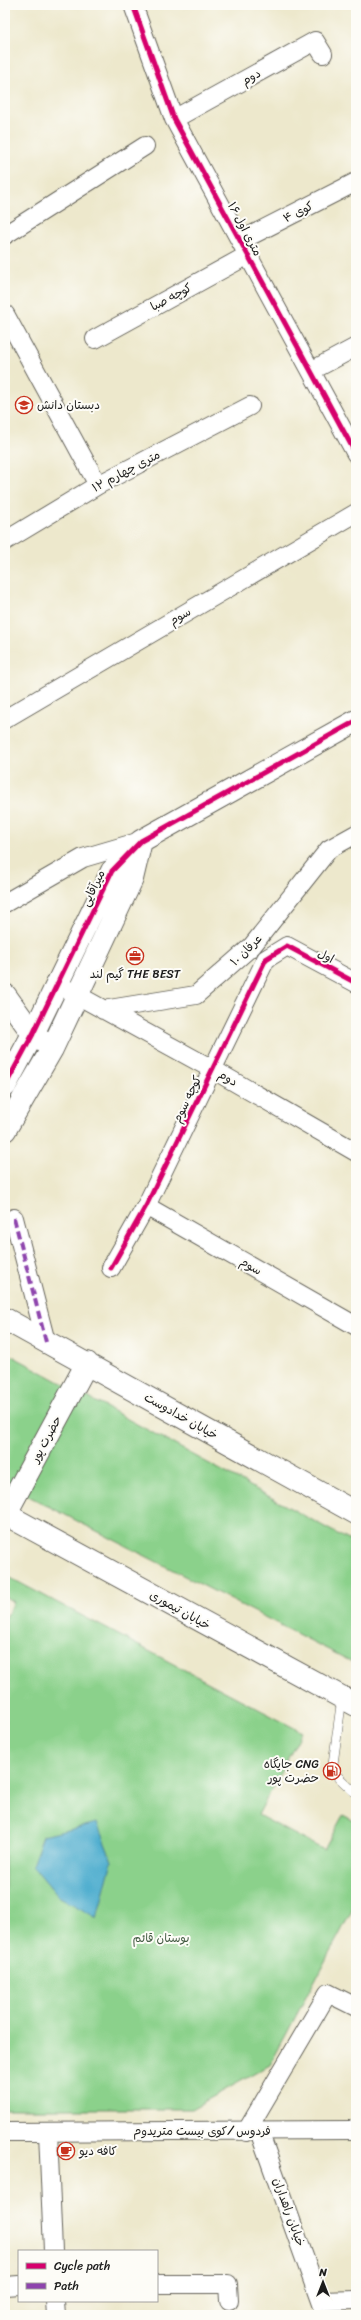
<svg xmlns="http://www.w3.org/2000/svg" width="361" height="2320" font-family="Sriracha,'Playpen Sans Arabic',sans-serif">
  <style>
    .green { fill: #8bd18b; stroke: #547654 }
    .water { fill: #50aecf; stroke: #366576 }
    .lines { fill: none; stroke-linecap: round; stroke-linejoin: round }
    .lane-casing { stroke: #65635a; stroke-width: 10 }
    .street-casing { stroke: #65635a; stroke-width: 20 }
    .secondary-casing { stroke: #65635a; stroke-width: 24 }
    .lane { stroke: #fff; stroke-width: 9 }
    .street { stroke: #fff; stroke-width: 18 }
    .secondary { stroke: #fff; stroke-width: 22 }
    .quiet { stroke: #8e44ad; stroke-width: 4; stroke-dasharray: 8 4; stroke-linecap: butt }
    .cycleway-casing { stroke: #fdfcf7; stroke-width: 8 }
    .cycleway { stroke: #d6006c; stroke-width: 5 }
    .labels { text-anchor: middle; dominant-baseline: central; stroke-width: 4; stroke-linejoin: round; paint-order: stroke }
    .street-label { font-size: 12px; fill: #1c1c1c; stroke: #fdfcf7 }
    .poi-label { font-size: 12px; fill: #1c1c1c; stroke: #fdfcf7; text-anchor: start }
    .park-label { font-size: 12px; fill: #435b43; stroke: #fdfcf7 }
  </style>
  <rect width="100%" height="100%" fill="#fdfcf7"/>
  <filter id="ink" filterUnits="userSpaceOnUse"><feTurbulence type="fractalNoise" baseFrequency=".025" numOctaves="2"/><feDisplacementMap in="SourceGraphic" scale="8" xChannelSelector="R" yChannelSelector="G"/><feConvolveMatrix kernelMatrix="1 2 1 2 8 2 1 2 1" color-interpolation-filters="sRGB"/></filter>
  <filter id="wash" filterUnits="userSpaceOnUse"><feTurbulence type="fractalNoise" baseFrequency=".012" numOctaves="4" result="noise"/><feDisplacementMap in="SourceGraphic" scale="16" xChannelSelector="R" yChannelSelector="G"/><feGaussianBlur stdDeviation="0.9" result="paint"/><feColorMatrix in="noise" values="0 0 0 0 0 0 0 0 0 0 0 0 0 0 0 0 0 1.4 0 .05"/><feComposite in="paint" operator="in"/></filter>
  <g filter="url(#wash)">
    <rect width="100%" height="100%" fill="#ede8cc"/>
    <path class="green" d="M5,1352L356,1544V1664L5,1484Z
      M5,1575L302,1732L258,1815L324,1850L343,1815L356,1822V1903L270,2065L191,2109H5V1619L14,1602L5,1597Z"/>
    <path class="water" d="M97,1823L112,1861L97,1918L58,1896L32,1865L43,1836Z"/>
  </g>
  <g filter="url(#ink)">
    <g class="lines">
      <defs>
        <path id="lane" d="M342,1698L332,1771L353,1791L356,1787"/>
        <path id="street" d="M133,5L174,119L356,454
          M174,119L315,41L323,54
          M5,235L145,146
          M240,241L356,182
          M5,314L98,485
          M95,339L248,255
          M311,371L356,347
          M5,541L98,485L250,406
          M5,719L356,513
          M5,903L83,858L141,841
          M57,984L212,1069L356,1152
          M103,1010L196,995L252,946L329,849L356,834
          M146,1206L356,1326
          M14,1218L46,1342
          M111,1268L146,1206L266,959L287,946L356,983
          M259,2131L325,2315
          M5,2132L356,2130
          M48,2132L53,2251
          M246,2132L328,1993L356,2007
          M157,2284H228L229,2301
          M5,2286L19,2285
          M55,2301L56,2315
          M321,2301L356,2300"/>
        <path id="secondary" d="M5,995L33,1034L44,1042
          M5,1086L33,1034L112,871L141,841L356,721
          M5,1130L52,1049L132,879L141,841
          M5,1319L356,1513
          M5,1514L356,1705
          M5,1515L87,1363"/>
      </defs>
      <use href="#lane" class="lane-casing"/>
      <use href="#street" class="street-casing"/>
      <use href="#secondary" class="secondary-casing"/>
      <use href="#lane" class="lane"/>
      <use href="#street" class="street"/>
      <use href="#secondary" class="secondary"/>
      <path class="quiet" d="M14,1218L46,1342"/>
      <defs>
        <path id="cycleway" d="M133,5L174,119L356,454
          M5,1086L33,1034L112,871L141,841L356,721
          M111,1268L146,1206L266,959L287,946L356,983"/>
      </defs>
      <use href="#cycleway" class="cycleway-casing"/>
      <use href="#cycleway" class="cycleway"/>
    </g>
  </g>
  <defs>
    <symbol id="school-ring" viewBox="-11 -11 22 22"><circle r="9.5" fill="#fdfcf7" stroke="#c8321e" stroke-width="1.5"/><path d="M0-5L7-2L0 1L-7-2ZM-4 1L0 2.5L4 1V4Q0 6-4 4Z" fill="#c8321e"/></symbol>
    <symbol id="office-ring" viewBox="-11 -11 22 22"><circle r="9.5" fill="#fdfcf7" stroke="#c8321e" stroke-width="1.5"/><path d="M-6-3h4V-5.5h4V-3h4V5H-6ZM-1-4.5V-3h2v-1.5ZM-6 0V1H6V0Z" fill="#c8321e"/></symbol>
    <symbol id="fuel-ring" viewBox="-11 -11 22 22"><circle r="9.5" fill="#fdfcf7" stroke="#c8321e" stroke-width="1.5"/><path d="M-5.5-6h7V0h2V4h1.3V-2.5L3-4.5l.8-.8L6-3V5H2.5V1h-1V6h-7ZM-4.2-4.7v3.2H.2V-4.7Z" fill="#c8321e"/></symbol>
    <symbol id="cafe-ring" viewBox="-11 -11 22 22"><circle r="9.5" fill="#fdfcf7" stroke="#c8321e" stroke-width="1.5"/><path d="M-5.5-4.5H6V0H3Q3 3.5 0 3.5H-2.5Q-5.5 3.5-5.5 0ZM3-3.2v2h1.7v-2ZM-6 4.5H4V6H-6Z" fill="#c8321e"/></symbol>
  </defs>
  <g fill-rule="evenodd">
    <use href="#school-ring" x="14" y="395" width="20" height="20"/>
    <use href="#office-ring" x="125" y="946" width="20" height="20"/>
    <use href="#fuel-ring" x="322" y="1761" width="20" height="20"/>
    <use href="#cafe-ring" x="56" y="2141" width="20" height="20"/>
  </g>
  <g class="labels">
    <g class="street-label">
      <text transform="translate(251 77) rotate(-29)">دوم</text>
      <text transform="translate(298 212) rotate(-27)">کوی ۴</text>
      <text transform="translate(245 229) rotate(62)">۱۶ متری اول</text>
      <text transform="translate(171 297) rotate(-28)">کوچه صبا</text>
      <text transform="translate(126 471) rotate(-28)">۱۲ متری چهارم</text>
      <text transform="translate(180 616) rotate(-30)">سوم</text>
      <text transform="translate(93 888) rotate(-64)">میرآقایی</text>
      <text transform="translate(246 950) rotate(-45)">عرفان ۱۰</text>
      <text transform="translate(326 956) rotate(28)">اول</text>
      <text transform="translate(228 1078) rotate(30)">دوم</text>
      <text transform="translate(187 1099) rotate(-64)">کوچه سوم</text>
      <text transform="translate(251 1266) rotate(30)">سوم</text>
      <text transform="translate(181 1416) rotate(29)">خیابان خدادوست</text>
      <text transform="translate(46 1439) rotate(-62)">حضرت پور</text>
      <text transform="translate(180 1610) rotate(29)">خیابان تیموری</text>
      <text x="202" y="2131">فردوس /کوی بیست متریدوم</text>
      <text transform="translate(289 2212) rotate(70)">خیابان راهداران</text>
    </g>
    <g class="poi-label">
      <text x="37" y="405">دبستان دانش</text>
      <text x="135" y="974" text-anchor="middle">گیم لند THE BEST</text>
      <text x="319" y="1764" text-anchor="end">جایگاه CNG<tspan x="319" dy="14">حضرت پور</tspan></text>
      <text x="79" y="2151">کافه دیو</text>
    </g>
    <g class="park-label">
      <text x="161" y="1938">بوستان قائم</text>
    </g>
  </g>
  <rect width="361" height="2320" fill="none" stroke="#fdfcf7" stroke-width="20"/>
  <rect x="18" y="2250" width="140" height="52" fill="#fdfcf7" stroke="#a3a29f"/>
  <rect x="26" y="2263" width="20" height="6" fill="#d6006c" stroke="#a3a29f"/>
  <text x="54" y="2270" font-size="12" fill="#1c1c1c">Cycle path</text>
  <rect x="26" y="2283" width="20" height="6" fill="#8e44ad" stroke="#a3a29f"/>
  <text x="54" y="2290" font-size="12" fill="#1c1c1c">Path</text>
  <g transform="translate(323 2282)" stroke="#fdfcf7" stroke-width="3" paint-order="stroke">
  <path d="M0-3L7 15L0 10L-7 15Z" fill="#1c1c1c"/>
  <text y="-6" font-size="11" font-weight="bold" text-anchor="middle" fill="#1c1c1c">N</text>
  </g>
</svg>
